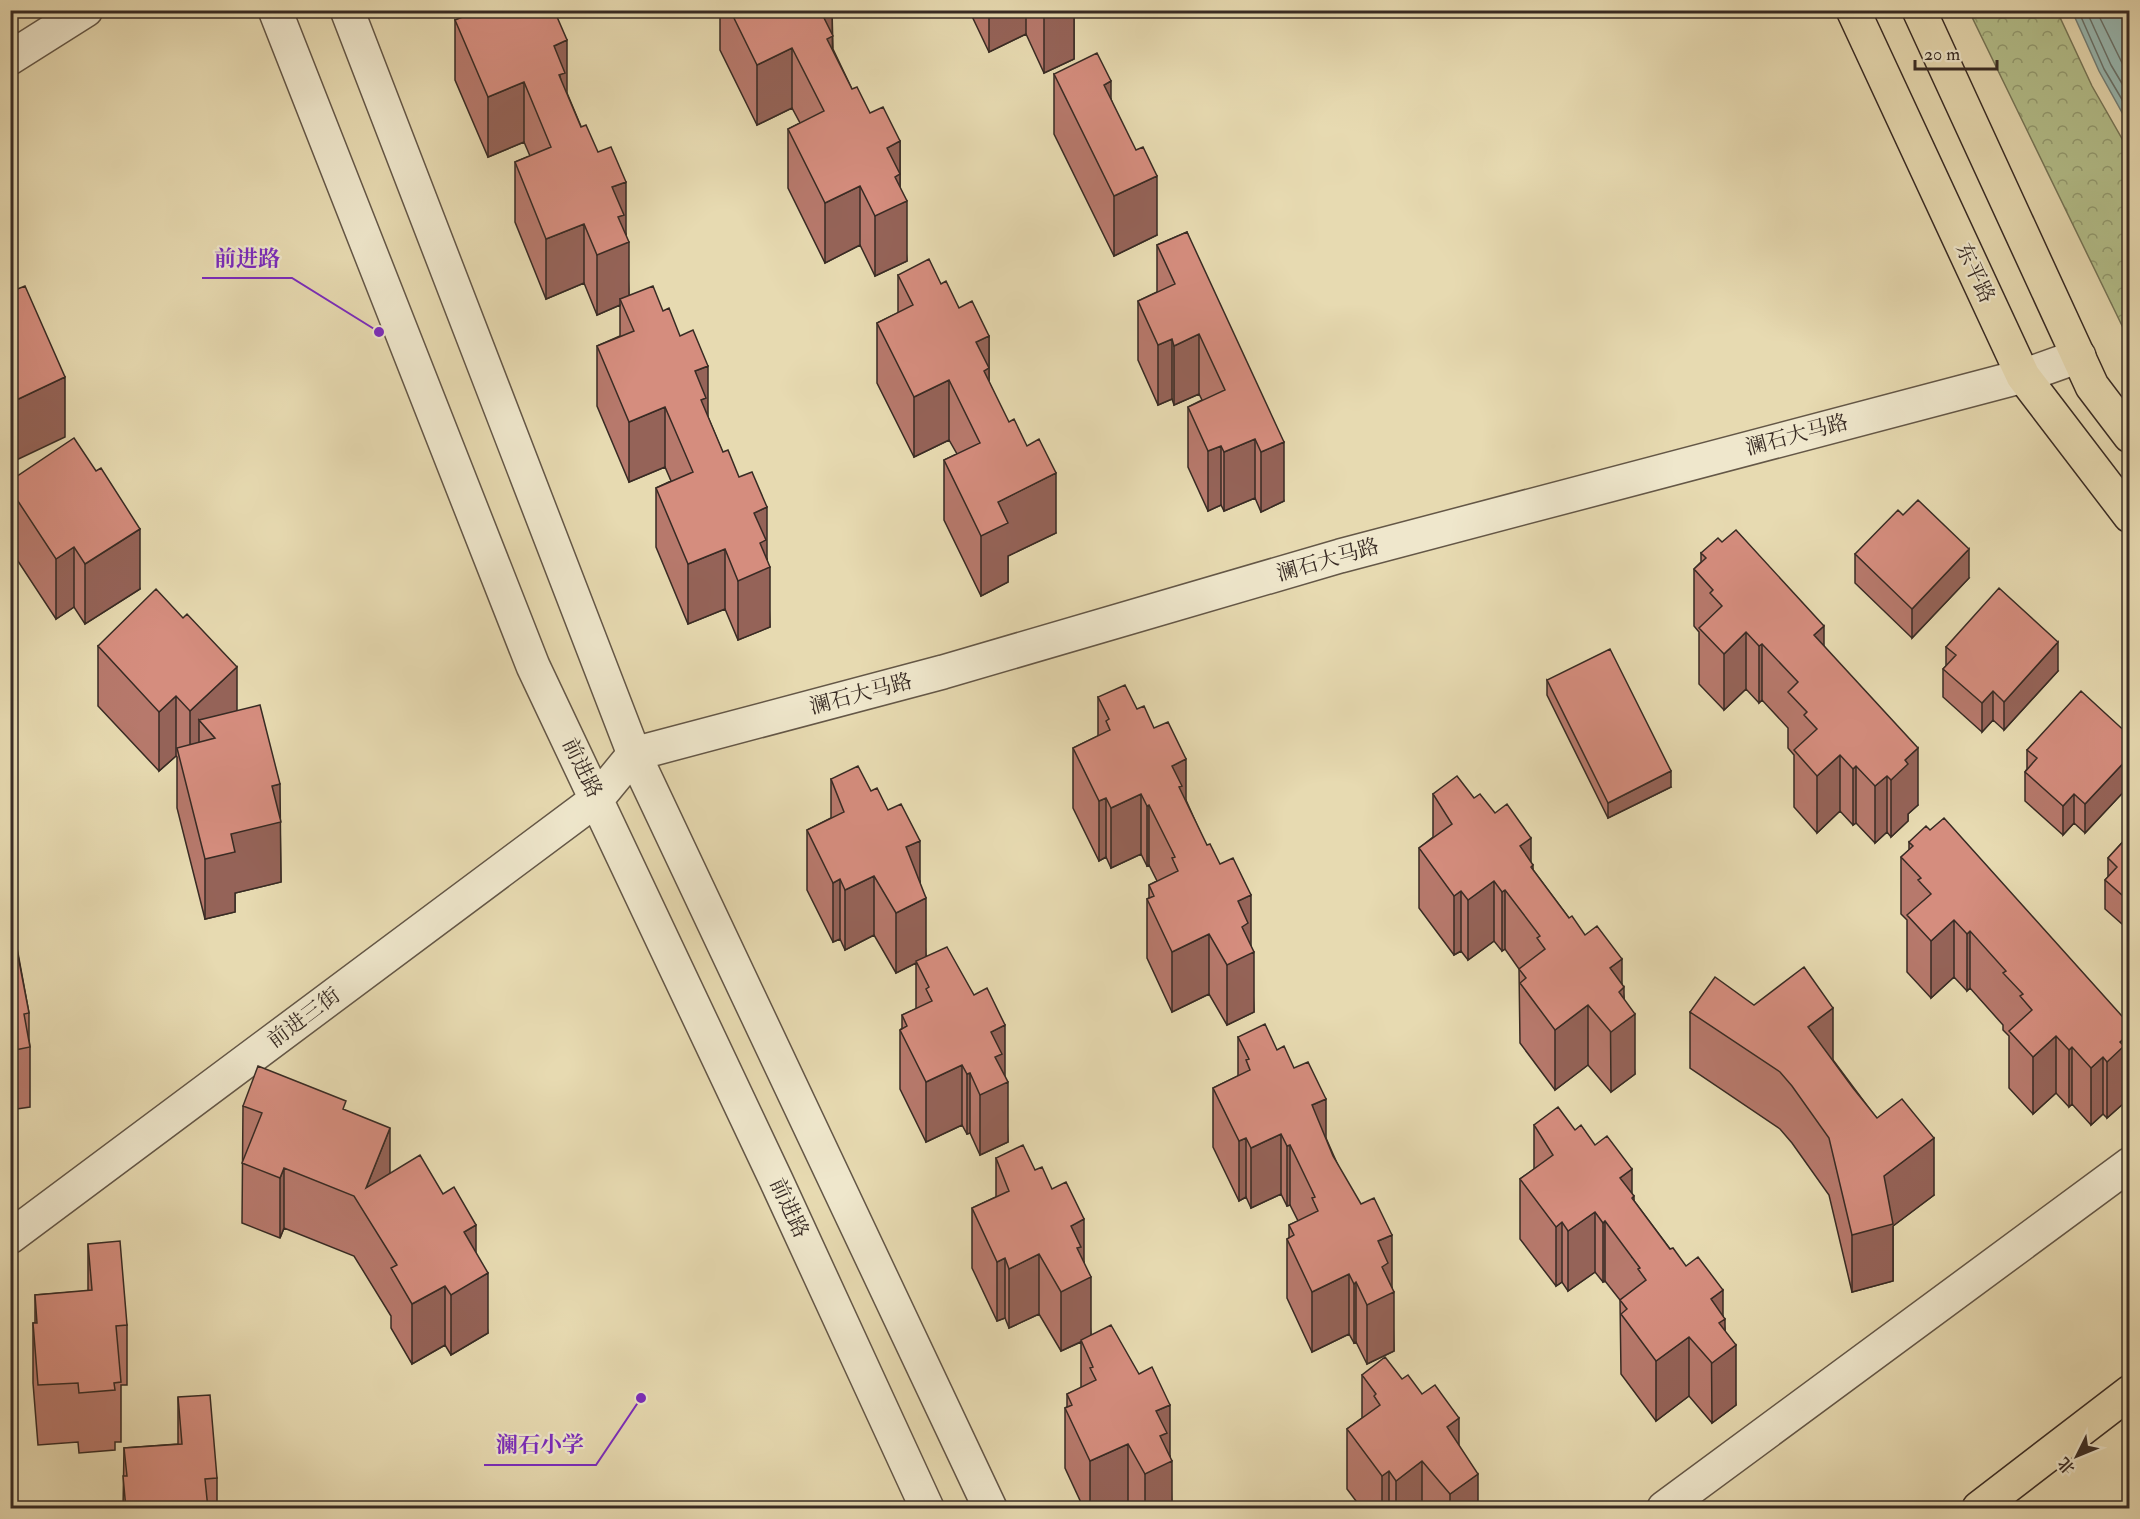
<svg xmlns="http://www.w3.org/2000/svg" width="2140" height="1519" font-family="'IM FELL Double Pica','Noto Serif SC',serif">
  <style>
    .forest { fill: url(#forest-crowns); stroke: #767658; stroke-width: 1.5 }
    .water { fill: #98b9b3; stroke: #72807a; stroke-width: 1.5 }
    .lines { fill: none; stroke-linecap: round; stroke-linejoin: round }
    .shore { stroke: #68726c; stroke-width: 1.5 }
    .minor-casing { stroke: #645747; stroke-width: 36 }
    .major-casing { stroke: #382b24; stroke-width: 36 }
    .highway-casing { stroke: #382b24; stroke-width: 36 }
    .minor { stroke: #efe7cc; stroke-width: 33 }
    .major { stroke: #e7dab1; stroke-width: 33 }
    .highway { stroke: #e7dab1; stroke-width: 33 }
    .wall { fill: #b7796c; stroke: #382b24; stroke-width: 1.5 }
    .shaded-wall { fill: #956358; stroke: #382b24; stroke-width: 1.5 }
    .building { fill: #d58d7e; stroke: #382b24; stroke-width: 1.5 }
    .labels { text-anchor: middle; dominant-baseline: central; stroke-width: 4.5; stroke-linejoin: round; paint-order: stroke }
    .street-label { font-size: 21px; fill: #382b24; stroke: #efe7cc }
    .leader { fill: none; stroke: #7b2cbf; stroke-width: 2 }
    .callout-dot { fill: #7b2cbf; stroke: #efe7cc; stroke-width: 2 }
    .callout-label { font-size: 22px; text-anchor: middle; font-weight: bold; fill: #7b2cbf; stroke: #efe7cc; stroke-width: 4.5; stroke-linejoin: round; paint-order: stroke }
  </style>
  <defs>
    <pattern id="forest-crowns" width="20" height="18" patternUnits="userSpaceOnUse" patternTransform="scale(1.5)"><rect width="20" height="18" fill="#b4c08c"/><path d="M2 6a3 3 0 1 1 6 0M12 15a3 3 0 1 1 6 0" fill="none" stroke="#939c72"/></pattern>
  </defs>
  <rect width="100%" height="100%" fill="#e7dab1"/>
  <filter id="stains"><feTurbulence type="fractalNoise" baseFrequency=".00333" numOctaves="4"/><feColorMatrix values="0 0 0 0 .2 0 0 0 0 .09 0 0 0 0 .02 0 0 0 .5 -.17"/></filter>
  <radialGradient id="worn" r=".72"><stop offset=".6" stop-color="#630" stop-opacity="0"/><stop offset="1" stop-color="#630" stop-opacity=".3"/></radialGradient>
  <path class="forest" d="M1969,11H2057L2092,86L2129,151V340Z"/>
  <path class="water" d="M2072,11H2129V125L2099,71Z"/>
  <g class="lines">
    <path class="shore" d="M2078,10L2104,69L2130,113
      M2086,10L2111,65L2130,97
      M2096,10L2130,79"/>
    <defs>
      <path id="minor" d="M275,10L533,666L776,1180L927,1508
        M347,10L634,754L990,1508
        M10,58L86,10
        M10,1237L597,799L634,754L943,672L1340,556L2023,376L2079,356
        M1664,1508L2130,1164"/>
      <path id="major" d="M1853,10L2023,376L2130,516
        M1919,10L2092,386L2130,436"/>
      <path id="highway" d="M1979,1508L2130,1392"/>
    </defs>
    <use href="#minor" class="minor-casing"/>
    <use href="#major" class="major-casing"/>
    <use href="#highway" class="highway-casing"/>
    <use href="#minor" class="minor"/>
    <use href="#major" class="major"/>
    <use href="#highway" class="highway"/>
  </g>
  <path class="wall" d="M720,10H832L833,49L852,89L870,113L900,141V189L907,261L875,276L860,245L825,263L788,188V129L800,123L792,108L757,125L720,50Z
    M969,10H1074V59L1044,73L1026,34L989,52Z
    M455,20L567,93L626,234L629,296L708,417L767,559L770,627L738,640L725,609L688,624L656,547V488L671,481L665,467L629,482L597,406V346L620,336V305L597,315L584,283L546,299L515,222V162L530,156L524,142L488,157L455,80Z
    M1054,74L1111,99L1157,235L1114,256L1054,134Z
    M1187,232L1284,501L1261,512L1255,498L1224,511L1221,505L1208,511L1188,467V407L1202,400L1199,394L1174,405L1172,399L1158,405L1138,360V301L1157,292V245Z
    M898,275L941,284L959,308L989,336V382L1056,533L1008,556V582L981,596L944,520V460L957,454L949,440L914,457L877,383V323L898,313Z
    M96,471L140,589L85,624L74,607L56,619L10,549V481Z
    M1701,553L1824,646L1918,805L1908,814V821L1891,837L1887,832L1875,843L1856,823L1853,825L1840,811L1817,833L1794,807V755L1788,748V728L1762,700L1759,703L1746,689L1724,710L1699,684V632L1694,626V569L1701,562Z
    M1855,554L1969,578L1912,638L1855,583Z
    M98,646L237,711L280,818L281,882L235,893V912L205,919L177,808V757L176,756L159,771L98,706Z
    M1946,647L2058,671L2004,730L1993,720L1982,732L1943,697V669L1946,666Z
    M1547,680L1671,787L1608,818L1547,695Z
    M1098,697L1137,709L1186,800L1251,947L1254,1012L1227,1025L1209,994L1172,1012L1147,958V899L1149,898V885L1157,881L1149,865L1147,866L1141,854L1111,868L1106,857L1099,861L1073,808V748L1098,736Z
    M2130,736V785L2085,833L2074,823L2063,835L2025,801V772L2027,769V750Z
    M831,779L871,791L920,881L926,956L1005,1077L1008,1142L980,1155L970,1133L967,1134L962,1125L926,1142L900,1089V1030L902,1028V1015L916,1009V963L896,973L874,935L845,950L840,939L833,942L807,890V830L831,818Z
    M1433,794L1474,798L1531,863L1533,870L1569,918L1622,984L1635,1074L1611,1092L1588,1065L1555,1090L1520,1043L1519,969L1505,949L1502,951L1494,941L1468,960L1461,951L1454,955L1419,908V848L1433,837Z
    M2130,834V931L2105,909V880L2108,877V858Z
    M1909,842L2130,1025V1090L2124,1095V1103L2107,1118L2103,1114L2091,1125L2072,1104L2069,1107L2056,1093L2033,1114L2009,1088V1036L2003,1030V1025L1970,988L1967,991L1954,977L1931,998L1907,972V920L1901,914V857L1909,850Z
    M10,905L13,926L29,1013V1039L30,1047V1107L10,1110Z
    M1690,1012L1833,1060L1934,1195L1893,1226V1281L1852,1292L1829,1195L1792,1143L1780,1129L1690,1068Z
    M1238,1037L1277,1050L1326,1138L1392,1288L1394,1351L1367,1364L1356,1342L1354,1343L1349,1334L1312,1352L1287,1298V1239L1289,1238V1225L1298,1221L1290,1205L1287,1206L1281,1194L1251,1208L1246,1197L1239,1201L1213,1147V1088L1238,1076Z
    M243,1106L346,1111L390,1174L476,1254L488,1333L451,1355L445,1345L412,1364L391,1328V1316L354,1256L284,1228L280,1238L242,1223Z
    M1534,1125L1575,1130L1632,1194L1634,1201L1670,1249L1723,1316L1736,1405L1712,1423L1689,1396L1656,1421L1621,1374L1620,1300L1605,1281L1603,1282L1595,1272L1568,1291L1562,1282L1556,1286L1520,1239V1179L1534,1169Z
    M996,1158L1035,1170L1084,1262L1091,1335L1170,1456L1172,1509H1130L1128,1504L1117,1509H1084L1065,1468V1408L1067,1407V1394L1081,1388V1342L1061,1351L1039,1314L1009,1328L1005,1318L997,1321L972,1268V1208L996,1197Z
    M88,1244L127,1325V1385H121V1442H115V1450L79,1453L78,1442L38,1445L33,1383V1323H35V1295L88,1291Z
    M1362,1375L1402,1379L1459,1446L1478,1509H1362L1347,1489V1429L1362,1418Z
    M178,1397L217,1478V1509H123L124,1448L178,1444Z"/>
  <path class="shaded-wall" d="M819,10H832L833,96Z
    M989,10H1026V34L989,52Z
    M1049,10H1074V59L1044,73V13Z
    M567,40V100L565,101L554,46Z
    M792,48V108L757,125V65Z
    M1111,81V141L1104,85Z
    M524,82V142L488,157V97Z
    M900,141V204L907,201V261L875,276V216L887,148Z
    M1157,176V235L1114,256V196Z
    M626,182V242H629V301L620,299V305L597,315V255L612,187Z
    M860,186V245L825,263V203Z
    M584,224V283L546,299V239Z
    M1199,334V394L1174,405V346Z
    M989,336V428L976,342Z
    M1172,339V399L1158,405V345Z
    M708,366V425L706,426L695,371Z
    M65,377V437L10,463V403Z
    M949,380V440L914,457V397Z
    M665,407V467L629,482V422Z
    M1255,439V498L1224,511V452Z
    M1284,442V501L1261,512V452Z
    M1221,446V505L1208,511V451Z
    M1056,473V533L1008,556V582L981,596V536L998,502Z
    M767,507V567H770V627L738,640V581L754,513Z
    M140,529V589L85,624V564Z
    M74,547V607L56,619V559Z
    M725,549V609L688,624V564Z
    M1969,549V578L1912,638V609Z
    M1824,626V682L1814,635Z
    M1746,632V689L1724,710V654Z
    M2058,642V671L2004,730V702Z
    M1762,644V700L1759,703V646Z
    M237,667V727L215,738L199,720V763L190,771V711Z
    M1993,691V720L1982,732V703Z
    M176,696V756L159,771V712Z
    M1918,748V805L1908,814V821L1891,837V780L1905,760Z
    M1840,755V811L1817,833V776Z
    M2130,756V785L2085,833V804Z
    M1186,759V818L1172,766Z
    M1856,766V823L1853,825V769Z
    M1671,771V787L1608,818V803Z
    M1887,776V832L1875,843V786Z
    M280,784L281,882L235,893V912L205,919V859L231,834L272,786Z
    M1141,794V854L1111,868V808Z
    M2074,794V823L2063,835V806Z
    M1106,798V857L1099,861V801Z
    M1149,805V865L1147,866V806Z
    M1531,838V866L1533,865V925L1520,846Z
    M920,841V900L906,847Z
    M874,876V935L845,950V890Z
    M840,879V939L833,942V883Z
    M1494,881V941L1468,960V900Z
    M1505,890V949L1502,951V892Z
    M1461,891V951L1454,955V896Z
    M1251,895V953L1254,952V1012L1227,1025V965L1238,901Z
    M926,898V958L896,973V913Z
    M13,910V970L10,971V911Z
    M1954,920V977L1931,998V941Z
    M1970,931V988L1967,991V934Z
    M1209,934V994L1172,1012V952Z
    M1622,959V989L1624,987V1022L1635,1014V1074L1611,1092L1610,968Z
    M1588,1005V1065L1555,1090V1030Z
    M1833,1008V1065L1808,1027Z
    M1005,1025V1083L1008,1082V1142L980,1155V1095L991,1032Z
    M2130,1033V1090L2124,1095V1103L2107,1118V1062L2120,1042Z
    M2056,1036V1093L2033,1114V1057Z
    M2072,1047V1104L2069,1107V1050Z
    M2103,1057V1114L2091,1125V1068Z
    M962,1065V1125L926,1142V1082Z
    M970,1073V1133L967,1134V1074Z
    M1326,1099V1158L1312,1105Z
    M390,1128V1187L366,1188Z
    M1281,1134V1194L1251,1208V1148Z
    M1246,1138V1197L1239,1201V1141Z
    M1934,1138V1195L1893,1226V1281L1852,1292V1235L1884,1176Z
    M1290,1145V1205L1287,1206V1146Z
    M284,1168V1228L280,1238V1178Z
    M1632,1169V1197L1634,1196V1256L1632,1257V1229L1620,1178Z
    M1595,1212V1272L1568,1291V1231Z
    M1084,1219V1279L1091,1277V1337L1061,1351V1292L1071,1226Z
    M1605,1221V1281L1603,1282V1223Z
    M1562,1222V1282L1556,1286V1227Z
    M476,1225V1280L488,1273V1333L451,1355V1295L464,1232Z
    M1392,1235V1293L1394,1292V1351L1367,1364V1305L1378,1241Z
    M1039,1254V1314L1009,1328V1269Z
    M1005,1258V1318L997,1321V1262Z
    M1349,1274V1334L1312,1352V1292Z
    M1356,1282V1342L1354,1343V1284Z
    M445,1286V1345L412,1364V1304Z
    M1723,1290V1320L1725,1319V1353L1736,1345V1405L1712,1423L1711,1299Z
    M1689,1337V1396L1656,1421V1361Z
    M1170,1405V1462L1172,1461V1509H1145V1474L1156,1411Z
    M1459,1418V1478L1447,1427Z
    M1128,1444V1504L1117,1509H1090V1461Z
    M1422,1461V1509H1396V1481Z
    M1389,1471V1509H1382V1476Z
    M1478,1474V1509H1450V1494Z"/>
  <path class="building" d="M480,10H554L567,40L554,46L565,73L559,75L581,127L586,125L598,152L611,147L626,182L612,187L624,215L618,217L629,242L597,255L584,224L546,239L515,162L551,147L524,82L488,97L455,20Z
    M730,10H820L833,36L827,39L852,89L857,87L870,113L883,107L900,141L887,148L900,174L895,177L907,201L875,216L860,186L825,203L788,129L824,111L792,48L757,65Z
    M1097,53L1111,81L1104,85L1136,150L1143,147L1157,176L1114,196L1054,74Z
    M1187,232L1284,442L1261,452L1255,439L1224,452L1221,446L1208,451L1188,407L1225,390L1199,334L1174,346L1172,339L1158,345L1138,301L1175,284L1157,245Z
    M929,259L941,284L946,281L959,308L972,301L989,336L976,342L989,368L984,371L1009,422L1014,419L1027,446L1039,439L1056,473L998,502L1008,523L981,536L944,460L980,443L949,380L914,397L877,323L913,305L898,275Z
    M25,286L65,377L10,403V292Z
    M653,286L663,311L669,308L680,336L693,330L708,366L695,371L706,398L701,400L723,452L728,450L739,477L752,472L767,507L754,513L766,540L760,543L770,567L738,581L725,549L688,564L656,488L693,472L665,407L629,422L597,346L634,331L620,299Z
    M74,438L96,471L101,468L140,529L85,564L74,547L56,559L10,489V481Z
    M1918,500L1969,549L1912,609L1855,554L1898,510L1903,515Z
    M1736,530L1824,626L1814,635L1918,748L1905,760L1908,764L1891,780L1887,776L1875,786L1856,766L1853,769L1840,755L1817,776L1794,750L1817,729L1804,715L1807,712L1788,692L1798,682L1762,644L1759,646L1746,632L1724,654L1699,628L1722,606L1710,593L1713,590L1694,569L1706,558L1701,553L1718,538L1722,542Z
    M1999,588L2058,642L2004,702L1993,691L1982,703L1943,669L1956,655L1946,647Z
    M156,589L183,618L187,614L237,667L190,711L176,696L159,712L98,646Z
    M1610,649L1671,771L1608,803L1547,680Z
    M1125,685L1137,709L1144,706L1154,728L1168,722L1186,759L1172,766L1182,786L1179,787L1207,845L1210,844L1220,864L1233,858L1251,895L1238,901L1248,923L1242,927L1254,952L1227,965L1209,934L1172,952L1147,899L1154,896L1149,885L1178,871L1172,858L1175,857L1149,805L1147,806L1141,794L1111,808L1106,798L1099,801L1073,748L1110,730L1106,721L1109,719L1098,697Z
    M2081,691L2130,736V756L2085,804L2074,794L2063,806L2025,772L2037,758L2027,750Z
    M260,705L280,784L272,786L281,822L231,834L235,852L205,859L177,748L215,738L199,720Z
    M858,766L871,791L877,788L888,810L901,804L920,841L906,847L926,898L896,913L874,876L845,890L840,879L833,883L807,830L844,812L831,779Z
    M1457,776L1474,798L1480,794L1495,813L1507,804L1531,838L1520,846L1533,865L1531,867L1569,918L1572,916L1585,935L1597,926L1622,959L1610,968L1624,987L1619,992L1635,1014L1611,1032L1588,1005L1555,1030L1520,983L1526,978L1519,969L1545,949L1537,938L1540,936L1505,890L1502,892L1494,881L1468,900L1461,891L1454,896L1419,848L1452,824L1433,794Z
    M1944,818L2130,1025V1033L2120,1042L2124,1046L2107,1062L2103,1057L2091,1068L2072,1047L2069,1050L2056,1036L2033,1057L2009,1031L2032,1010L2020,996L2023,994L2003,973L2006,971L1970,931L1967,934L1954,920L1931,941L1907,915L1931,894L1918,880L1921,878L1901,857L1913,846L1909,842L1926,826L1930,830Z
    M2130,834V902L2105,880L2117,867L2108,858Z
    M10,914L29,1013L24,1014L30,1047L10,1051Z
    M947,947L974,995L987,988L1005,1025L991,1032L1002,1054L995,1057L1008,1082L980,1095L970,1073L967,1074L962,1065L926,1082L900,1030L907,1026L902,1015L932,1001L926,989L929,987L916,961Z
    M1804,967L1833,1008L1808,1027L1853,1088L1877,1118L1902,1099L1934,1138L1884,1176L1893,1224L1852,1235L1829,1138L1792,1086L1780,1072L1690,1012L1715,977L1754,1005Z
    M1265,1024L1277,1050L1284,1046L1294,1068L1308,1062L1326,1099L1312,1105L1333,1156L1361,1204L1374,1198L1392,1235L1378,1241L1388,1263L1382,1267L1394,1292L1367,1305L1356,1282L1354,1284L1349,1274L1312,1292L1287,1239L1294,1235L1289,1225L1318,1211L1312,1198L1315,1197L1290,1145L1287,1146L1281,1134L1251,1148L1246,1138L1239,1141L1213,1088L1250,1070L1246,1060L1249,1059L1238,1037Z
    M258,1066L346,1101L343,1109L390,1128L366,1188L420,1155L443,1194L454,1187L476,1225L464,1232L488,1273L451,1295L445,1286L412,1304L391,1268L397,1265L354,1196L284,1168L280,1178L242,1163L262,1113L243,1106Z
    M1558,1107L1575,1130L1581,1125L1595,1145L1607,1136L1632,1169L1620,1178L1634,1196L1632,1198L1670,1249L1673,1248L1686,1266L1698,1257L1723,1290L1711,1299L1725,1319L1719,1323L1736,1345L1712,1363L1689,1337L1656,1361L1621,1314L1627,1309L1620,1300L1646,1280L1638,1269L1640,1268L1605,1221L1603,1223L1595,1212L1568,1231L1562,1222L1556,1227L1520,1179L1553,1155L1534,1125Z
    M1023,1145L1035,1170L1042,1167L1052,1189L1066,1182L1084,1219L1071,1226L1081,1247L1077,1248L1091,1277L1061,1292L1039,1254L1009,1269L1005,1258L997,1262L972,1208L1009,1191L996,1158Z
    M120,1241L127,1325L116,1326L121,1382L114,1383L115,1390L79,1393L78,1383L38,1385L33,1323H37L35,1295L92,1290L88,1244Z
    M1111,1325L1139,1374L1152,1367L1170,1405L1156,1411L1167,1433L1160,1436L1172,1461L1145,1474L1128,1444L1090,1461L1065,1408L1072,1405L1067,1394L1096,1380L1090,1368L1093,1367L1081,1340Z
    M1385,1357L1402,1379L1408,1375L1422,1394L1435,1385L1459,1418L1447,1427L1478,1474L1450,1494L1422,1461L1396,1481L1389,1471L1382,1476L1347,1429L1380,1405L1374,1396L1376,1394L1362,1375Z
    M210,1395L217,1478L205,1479L208,1509H126L123,1476H127L124,1448L182,1444L178,1397Z"/>
  <g class="labels">
    <g class="street-label">
      <text transform="translate(1975 273) rotate(65)">东平路</text>
      <text transform="translate(1797 435) rotate(-15)">澜石大马路</text>
      <text transform="translate(1328 560) rotate(-16)">澜石大马路</text>
      <text transform="translate(861 694) rotate(-15)">澜石大马路</text>
      <text transform="translate(582 768) rotate(64)">前进路</text>
      <text transform="translate(304 1018) rotate(-37)">前进三街</text>
      <text transform="translate(789 1208) rotate(65)">前进路</text>
    </g>
  </g>
  <path class="leader" d="M379 332L292 278H202M641 1398L596 1465H484"/>
  <g class="callout-dot">
    <circle cx="379" cy="332" r="6"/>
    <circle cx="641" cy="1398" r="6"/>
  </g>
  <g class="callout-label">
    <text x="247" y="266">前进路</text>
    <text x="540" y="1452">澜石小学</text>
  </g>
  <rect width="2140" height="1519" fill="none" stroke="#e7dab1" stroke-width="36"/>
  <rect x="12" y="12" width="2116" height="1495" fill="none" stroke="#382b24" stroke-width="3"/>
  <rect x="18" y="18" width="2104" height="1483" fill="none" stroke="#382b24" stroke-width="1.5"/>
  <g transform="translate(2077 1456) rotate(227)" stroke="#efe7cc" stroke-width="4.5" paint-order="stroke">
  <path d="M0-4.5L10 22L0 15L-10 22Z" fill="#382b24"/>
  <text y="-9" font-size="16" font-weight="bold" text-anchor="middle" fill="#382b24">北</text>
  </g>
  <path d="M1915 60v9h82v-9" fill="none" stroke="#382b24" stroke-width="3"/>
  <text x="1924" y="60" font-size="18" fill="#382b24" stroke="#efe7cc" stroke-width="4.5" paint-order="stroke">20 m</text>
  <rect width="100%" height="100%" filter="url(#stains)"/>
  <rect width="100%" height="100%" fill="url(#worn)"/>
</svg>
